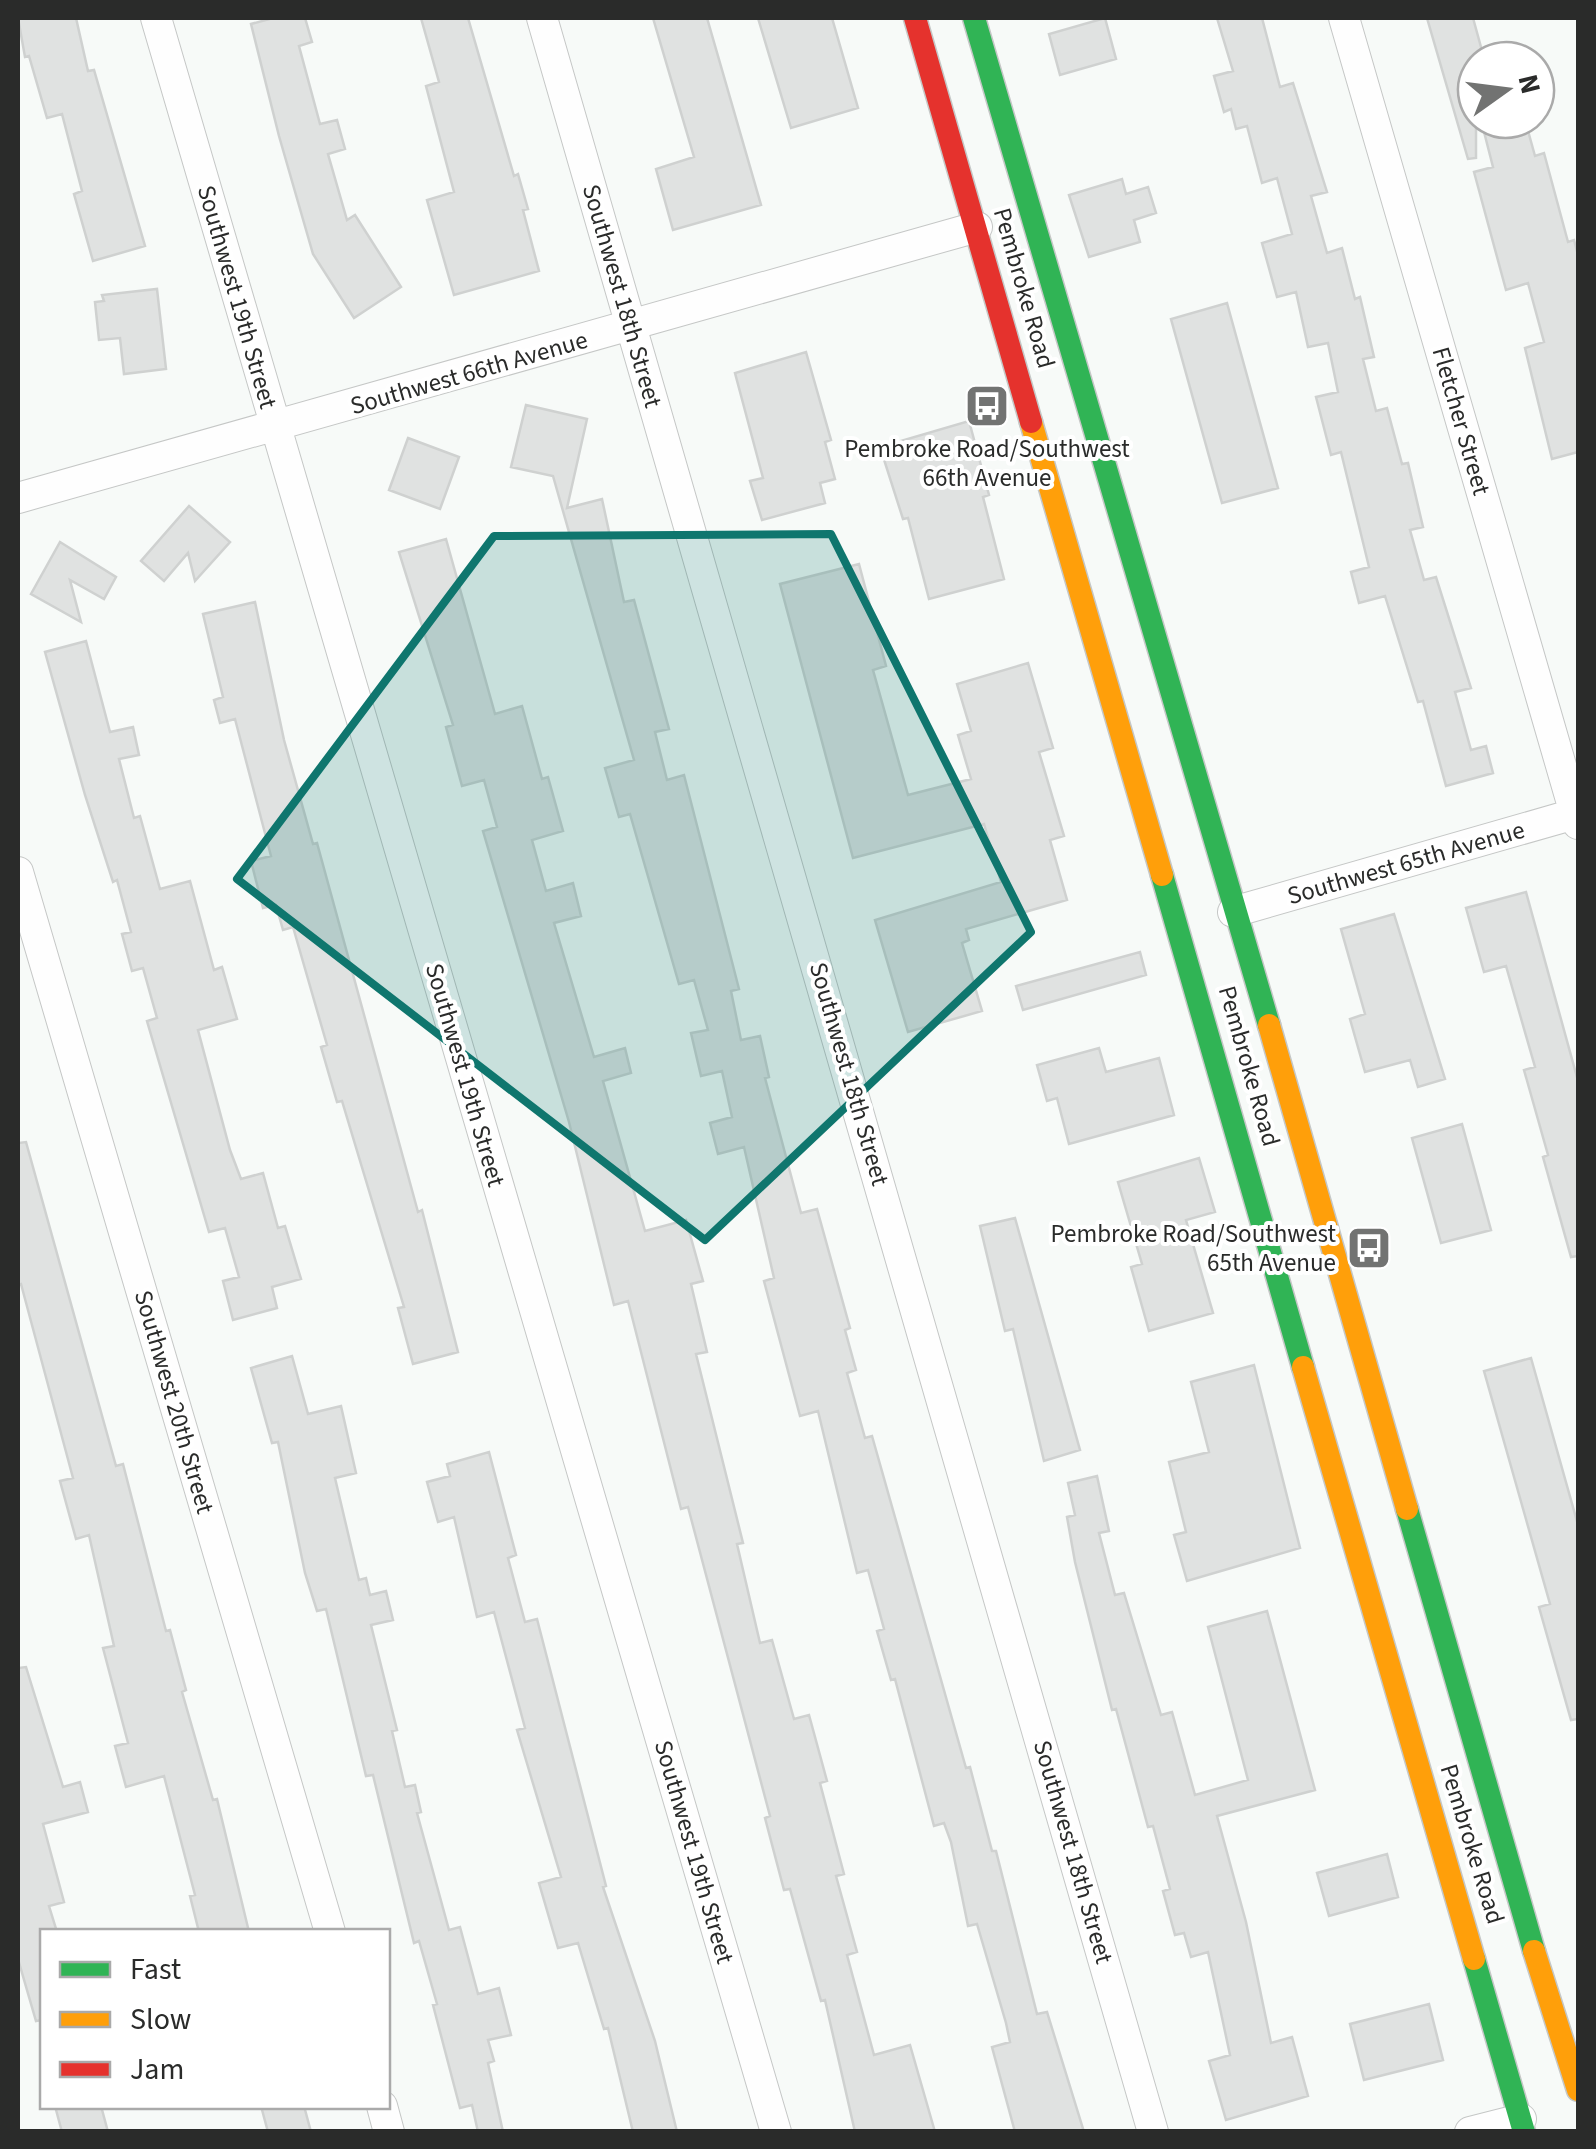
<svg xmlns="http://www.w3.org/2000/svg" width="1596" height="2149" font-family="'Source Sans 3',sans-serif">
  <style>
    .building { fill: #e0e2e1; stroke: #cfd1d0; stroke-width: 2.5 }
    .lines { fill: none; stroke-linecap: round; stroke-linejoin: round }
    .street-casing { stroke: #c5c7c6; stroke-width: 32 }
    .fast-casing { stroke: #c5c7c6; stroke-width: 25 }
    .slow-casing { stroke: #c5c7c6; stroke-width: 25 }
    .jam-casing { stroke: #c5c7c6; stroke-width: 25 }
    .street { stroke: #fefefe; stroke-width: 30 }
    .fast { stroke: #30b455; stroke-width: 22 }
    .slow { stroke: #ff9f0a; stroke-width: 22 }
    .jam { stroke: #e5322d; stroke-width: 22 }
    .marked { fill: #0f766e; fill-opacity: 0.2; stroke: #0f766e; stroke-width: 8; stroke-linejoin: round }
    .labels { text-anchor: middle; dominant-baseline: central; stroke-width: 8; stroke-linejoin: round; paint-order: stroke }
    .street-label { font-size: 25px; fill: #2a2b2a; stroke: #fff }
    .poi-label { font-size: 25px; fill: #2a2b2a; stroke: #fff }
  </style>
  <rect width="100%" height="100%" fill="#f7faf8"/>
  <path class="building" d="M18,18H76L88,71L94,70L145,246L93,261L74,194L82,191L62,114L47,118L29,56L25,57Z
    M273,18H305L312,42L299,46L320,124L337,120L345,149L328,154L347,220L355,215L401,287L354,318L313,254L279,136L251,24Z
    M421,18H468L514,176L518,174L528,209L523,210L539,271L454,295L427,200L454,192L426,86L439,82Z
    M653,18H707L761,205L673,230L656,169L694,157Z
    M758,18H832L858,108L791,128Z
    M1105,18L1116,59L1060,75L1049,34Z
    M1217,18H1262L1280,87L1293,83L1327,192L1311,196L1327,253L1342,248L1355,299L1360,297L1374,357L1363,359L1376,411L1387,408L1402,464L1408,463L1423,527L1410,530L1424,580L1436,577L1471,688L1455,692L1471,750L1486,746L1493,773L1446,786L1423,701L1418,702L1385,596L1359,603L1351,572L1369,567L1341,452L1331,455L1316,397L1338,392L1328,343L1308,347L1296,292L1277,297L1262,243L1292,234L1277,178L1262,183L1247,126L1236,129L1231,109L1224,112L1214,76L1233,71Z
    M1427,18H1473L1484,58L1476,60V158L1468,159Z
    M1481,120H1525L1535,156L1544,153L1568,242L1574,240L1578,255V452L1552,459L1525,348L1544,342L1528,283L1506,290L1474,172L1493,167Z
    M1122,179L1126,194L1148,187L1156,213L1134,220L1140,242L1089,257L1069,195Z
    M157,289L166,369L124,374L120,338L99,340L95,302L104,301L102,295Z
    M1227,303L1278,488L1222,503L1171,319Z
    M806,352L831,440L825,442L835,479L820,483L825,503L762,520L750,481L763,478L735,373Z
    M526,405L587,419L567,508L602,499L624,602L634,600L669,729L655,732L667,780L684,775L739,989L731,991L741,1040L760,1036L769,1077L765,1078L801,1213L817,1209L850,1328L845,1330L856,1370L847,1373L865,1438L872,1436L966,1768L970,1767L992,1851H996L1037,2014L1047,2012L1084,2132H1015L992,2047L1010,2042L1006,2023L977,1924L968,1926L951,1842L944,1823L934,1826L895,1679L891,1680L877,1631L884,1629L868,1570L857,1573L818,1411L800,1416L764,1281L774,1278L744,1147L718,1154L710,1123L732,1117L722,1071L701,1076L691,1033L708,1030L694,980L679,984L630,814L619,817L605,768L634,760L553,476L511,467Z
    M969,421L989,495L983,497L1004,579L929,599L908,518L903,519L880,447Z
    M408,438L459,457L440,509L389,490Z
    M189,506L230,542L195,581L188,553L164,581L141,561Z
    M446,539L495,714L522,706L542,779L548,777L563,831L532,840L546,891L573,883L581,916L554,923L594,1057L625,1048L631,1073L603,1081L645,1231L686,1220L703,1281L691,1284L707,1352L696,1354L743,1543L737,1544L760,1643L772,1640L794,1719L809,1715L827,1781L820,1783L844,1874L836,1876L857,1952L847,1955L874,2055L910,2045L935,2132H855L825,2000L821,2001L790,1889L784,1890L765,1818L770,1816L688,1507L681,1509L628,1301L614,1305L569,1122L483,831L497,827L484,780L462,786L446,727L453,725L399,552Z
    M60,542L116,577L104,599L70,580L81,622L31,594Z
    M859,564L886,666L873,670L908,795L971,779L958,735L971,731L957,684L1028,663L1053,748L1039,752L1064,836L1050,840L1067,900L966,929L969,940L962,943L982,1011L908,1032L875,920L1001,882L984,824L853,858L780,584Z
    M255,602L284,740L313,844L317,843L418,1212L422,1210L458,1352L413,1364L398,1308L404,1307L342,1101L337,1102L321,1047L327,1045L293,927L283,930L276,905L263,908L251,861L271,856L235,719L220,723L214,700L223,697L203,614Z
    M86,641L110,732L133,727L139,755L119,759L134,818L140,816L160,889L190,881L214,970L222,967L237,1019L198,1030L230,1150L241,1179L263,1173L278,1228L285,1226L301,1279L272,1287L277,1308L233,1320L223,1281L239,1277L225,1228L209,1232L147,1021L157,1018L143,968L132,971L122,934L131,932L117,880L113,882L85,795L45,652Z
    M1526,892L1578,1081V1256L1571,1257L1543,1157L1548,1155L1524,1070L1535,1067L1506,966L1484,972L1466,908Z
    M1394,914L1445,1079L1418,1087L1410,1060L1365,1072L1350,1019L1365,1014L1341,929Z
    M1140,952L1146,975L1023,1010L1016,986Z
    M1099,1048L1106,1072L1159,1058L1174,1115L1069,1144L1057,1098L1047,1101L1037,1065Z
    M1462,1124L1491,1230L1441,1243L1412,1138Z
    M26,1142L116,1466L123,1464L166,1631L170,1630L186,1690L182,1692L213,1800L217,1799L249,1932H199L190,1896L195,1895L164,1776L126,1787L115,1746L128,1743L103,1648L114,1646L89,1535L76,1539L60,1481L73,1478L21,1284L18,1285V1143Z
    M1199,1158L1215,1212L1186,1220L1213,1313L1149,1331L1131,1267L1142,1264L1118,1182Z
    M1015,1218L1080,1450L1044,1461L1013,1329L1005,1331L980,1226Z
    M292,1356L308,1414L341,1406L356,1473L335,1478L359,1580L366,1578L370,1595L386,1591L393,1620L371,1625L397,1730L392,1731L405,1787L415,1785L421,1812L417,1813L449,1930L460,1927L478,1994L499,1988L511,2035L488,2040L494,2061L488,2063L503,2132H478L472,2105L460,2108L433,2005L437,2004L419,1941L414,1943L373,1775L366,1776L326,1609L317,1611L305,1573L278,1442L272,1443L251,1368Z
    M1531,1358L1578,1525V1719L1571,1720L1539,1607L1550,1604L1484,1371Z
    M1254,1365L1300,1548L1187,1581L1174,1535L1186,1532L1169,1462L1209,1452L1191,1382Z
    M489,1452L516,1555L508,1558L525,1622L537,1619L606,1886L603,1887L655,2041L677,2132H633L608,2028L604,2029L578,1943L558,1948L539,1883L561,1877L517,1730L525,1728L494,1612L477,1617L454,1517L438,1522L427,1482L450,1476L447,1464Z
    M1097,1476L1109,1531L1099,1533L1115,1595L1124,1593L1161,1715L1172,1712L1195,1795L1248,1780L1208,1627L1267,1611L1315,1790L1217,1816L1246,1922L1271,2043L1292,2037L1308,2096L1226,2120L1209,2061L1230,2055L1208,1952L1191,1957L1184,1933L1175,1935L1163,1891L1170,1889L1153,1826L1148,1827L1116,1709L1112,1710L1075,1562L1067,1517L1075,1515L1068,1483Z
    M26,1667L63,1787L80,1782L88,1812L43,1824L64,1902L49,1906L57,1932H42V2020L36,2021L18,1959V1668Z
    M1387,1854L1398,1897L1329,1916L1317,1873Z
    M1429,2004L1443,2060L1364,2080L1350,2024Z
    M55,2106H101L108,2132H62Z
    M261,2106H304L311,2132H268Z"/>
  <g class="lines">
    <defs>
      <path id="street" d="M156,18L776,2132
        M542,18L1153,2132
        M1344,18L1578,824
        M18,498L977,227
        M18,872L330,1932
        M1233,912L1578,813
        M382,2106L389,2132
        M1470,2132L1521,2119"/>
      <path id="fast" d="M974,18L1269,1025
        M1162,875L1303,1367
        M1407,1509L1534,1951
        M1474,1959L1524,2132"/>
      <path id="slow" d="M1031,422L1162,875
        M1269,1025L1407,1509
        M1303,1367L1474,1959
        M1534,1951L1578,2090"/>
      <path id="jam" d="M915,18L1031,422"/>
    </defs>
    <use href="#street" class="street-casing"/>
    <use href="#fast" class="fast-casing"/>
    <use href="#slow" class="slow-casing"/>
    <use href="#jam" class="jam-casing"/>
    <use href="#street" class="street"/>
    <use href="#fast" class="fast"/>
    <use href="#slow" class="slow"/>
    <use href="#jam" class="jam"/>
  </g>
  <path class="marked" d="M831,534L1031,932L705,1240L237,879L494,536Z"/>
  <defs>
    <symbol id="bus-square" viewBox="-11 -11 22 22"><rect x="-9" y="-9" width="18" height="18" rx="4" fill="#727372" stroke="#fff"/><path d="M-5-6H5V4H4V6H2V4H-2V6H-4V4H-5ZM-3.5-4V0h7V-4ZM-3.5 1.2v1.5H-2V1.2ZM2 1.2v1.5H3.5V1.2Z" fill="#fff"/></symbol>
  </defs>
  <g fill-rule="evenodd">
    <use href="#bus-square" x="962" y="381" width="50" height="50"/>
    <use href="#bus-square" x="1344" y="1223" width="50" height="50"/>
  </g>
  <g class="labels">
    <g class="street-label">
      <text transform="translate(1024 288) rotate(74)">Pembroke Road</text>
      <text transform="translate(622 296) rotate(74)">Southwest 18th Street</text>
      <text transform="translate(237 297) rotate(74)">Southwest 19th Street</text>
      <text transform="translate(469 373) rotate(-16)">Southwest 66th Avenue</text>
      <text transform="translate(1461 421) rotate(74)">Fletcher Street</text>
      <text transform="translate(1406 863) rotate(-16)">Southwest 65th Avenue</text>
      <text transform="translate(1249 1066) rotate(74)">Pembroke Road</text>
      <text transform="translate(849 1074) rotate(74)">Southwest 18th Street</text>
      <text transform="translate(465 1075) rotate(74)">Southwest 19th Street</text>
      <text transform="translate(174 1402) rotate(74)">Southwest 20th Street</text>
      <text transform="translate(1472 1844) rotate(73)">Pembroke Road</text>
      <text transform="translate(694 1852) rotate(74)">Southwest 19th Street</text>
      <text transform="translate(1073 1852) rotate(74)">Southwest 18th Street</text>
    </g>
    <g class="poi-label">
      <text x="987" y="449">Pembroke Road/Southwest<tspan x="987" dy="29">66th Avenue</tspan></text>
      <text x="1336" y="1234" text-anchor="end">Pembroke Road/Southwest<tspan x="1336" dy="29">65th Avenue</tspan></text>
    </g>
  </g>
  <rect width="1596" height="2149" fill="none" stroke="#2a2b2a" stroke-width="40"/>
  <rect x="40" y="1929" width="350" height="180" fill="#ffffff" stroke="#aaaaaa" stroke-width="2.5"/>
  <rect x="60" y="1962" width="50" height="15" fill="#30b455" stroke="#aaaaaa" stroke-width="2.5"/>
  <text x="130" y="1979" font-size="30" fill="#2a2b2a">Fast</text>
  <rect x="60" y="2012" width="50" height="15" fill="#ff9f0a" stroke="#aaaaaa" stroke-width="2.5"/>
  <text x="130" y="2029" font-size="30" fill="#2a2b2a">Slow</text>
  <rect x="60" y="2062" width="50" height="15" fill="#e5322d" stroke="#aaaaaa" stroke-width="2.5"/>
  <text x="130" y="2079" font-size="30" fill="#2a2b2a">Jam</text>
  <g transform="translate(1506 90) rotate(76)"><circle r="48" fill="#ffffff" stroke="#aaaaaa" stroke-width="2.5"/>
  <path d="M0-8L18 38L0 25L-18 38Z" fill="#727372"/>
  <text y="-15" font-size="28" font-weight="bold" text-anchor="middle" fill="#2a2b2a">N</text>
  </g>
</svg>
